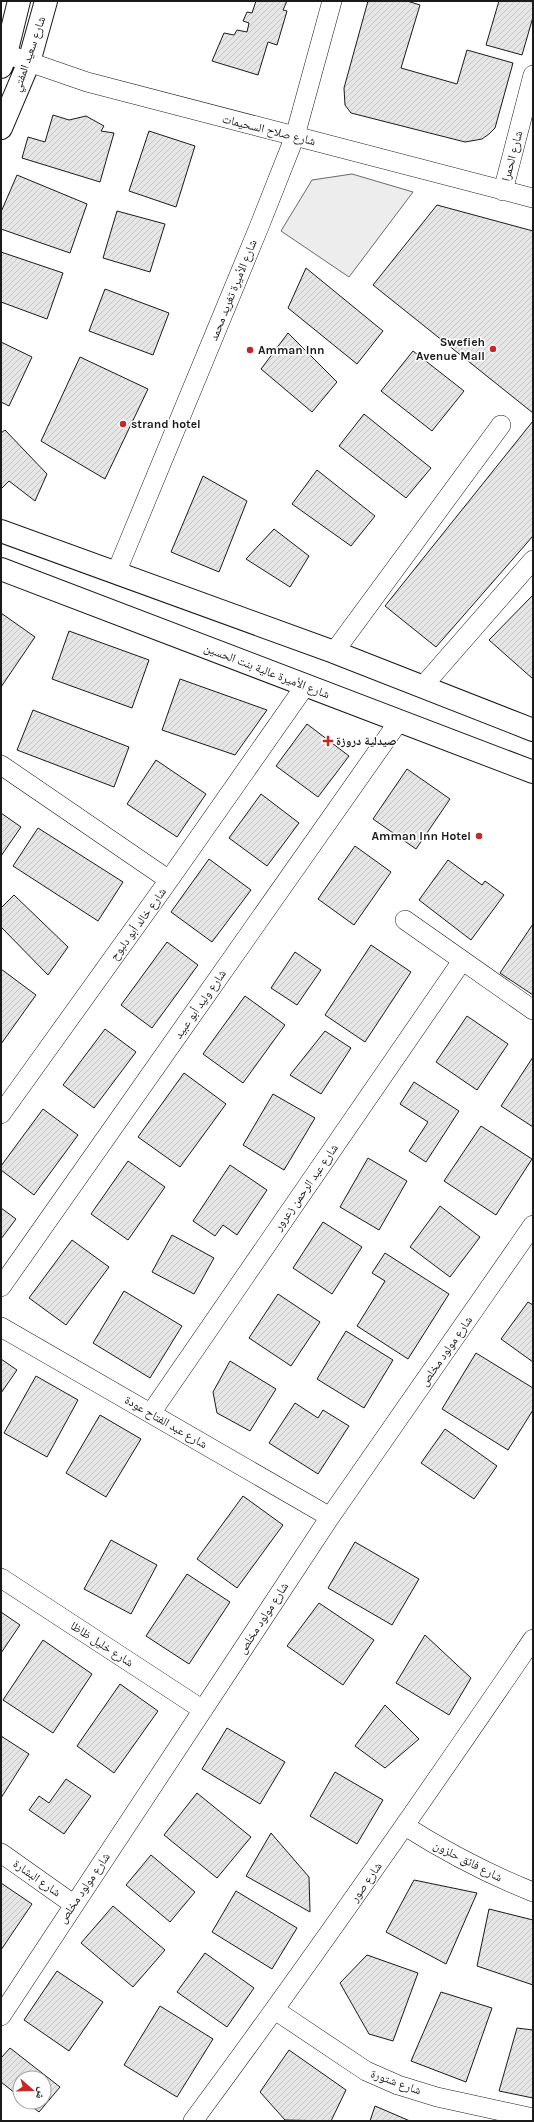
<svg xmlns="http://www.w3.org/2000/svg" width="534" height="2122" font-family="Karla,'Noto Naskh Arabic',sans-serif">
  <style>
    .built { fill: #ededed; stroke: #6a6a6a }
    .building { fill: url(#building-hatch); stroke: #1a1a1a }
    .lines { fill: none; stroke-linecap: round; stroke-linejoin: round }
    .minor-casing { stroke: #1a1a1a; stroke-width: 20 }
    .tertiary-casing { stroke: #1a1a1a; stroke-width: 24 }
    .secondary-casing { stroke: #1a1a1a; stroke-width: 24 }
    .minor { stroke: #fff; stroke-width: 19 }
    .tertiary { stroke: #fff; stroke-width: 22 }
    .secondary { stroke: #fff; stroke-width: 22 }
    .poi-dot { fill: #c62828; stroke: #fff; stroke-width: 1.5 }
    .labels { text-anchor: middle; dominant-baseline: central; stroke-width: 3; stroke-linejoin: round; paint-order: stroke }
    .street-label { font-size: 12px; fill: #1a1a1a; stroke: #fff }
    .poi-label { font-size: 12px; font-weight: bold; fill: #1a1a1a; stroke: #fff; text-anchor: start }
  </style>
  <defs>
    <pattern id="building-hatch" width="6" height="6" patternUnits="userSpaceOnUse"><rect width="6" height="6" fill="#e6e6e6"/><path d="M-1 1l2-2M0 6l6-6M5 7l2-2" fill="none" stroke="#c5c5c5"/></pattern>
  </defs>
  <rect width="100%" height="100%" fill="#fff"/>
  <path class="built" d="M352,174L413,192L349,277L281,231L312,180Z"/>
  <path class="building" d="M256,1H287L283,10L287,11L277,45L268,42L258,75L212,61L224,33L234,35L237,30L247,32L249,23L243,21L247,12L252,13Z
    M368,1H407L420,5L401,68L457,84L467,50L513,63L495,128L489,134L482,139L465,142L351,113L345,105L344,88Z
    M499,1H533V17L522,55L486,45Z
    M53,115L69,120L86,116L104,126L101,131L114,133L100,182L22,158L28,137L45,142Z
    M149,131L195,146L176,207L129,191Z
    M17,175L87,204L70,253L1,229V212Z
    M437,205L533,231V413L373,285Z
    M117,211L165,224L150,272L103,258Z
    M1,252L63,273L47,319L1,302Z
    M306,268L383,331L357,364L288,308Z
    M105,289L169,313L153,355L89,331Z
    M288,333L337,382L312,412L261,369Z
    M1,342L32,357L9,406L1,402Z
    M413,351L464,391L432,431L381,391Z
    M80,357L148,389L105,479L41,441Z
    M364,414L431,468L406,498L339,446Z
    M533,421V536L436,647L385,606Z
    M5,430L47,474L35,501L9,481L1,489V433Z
    M317,470L375,516L351,546L292,504Z
    M203,476L247,501L219,572L171,552Z
    M274,529L309,556L290,587L246,559Z
    M533,595V679L489,640Z
    M1,613L35,637L1,687Z
    M69,631L149,660L132,708L52,679Z
    M180,679L267,710L235,755L162,730Z
    M33,710L129,747L114,787L17,750Z
    M307,724L349,756L318,797L276,766Z
    M156,760L206,794L177,837L127,804Z
    M407,769L450,799L416,849L373,819Z
    M261,794L299,823L267,866L229,838Z
    M1,813L21,827L1,856Z
    M38,828L123,882L98,921L13,866Z
    M355,846L391,872L354,925L318,899Z
    M209,859L251,890L212,942L171,912Z
    M448,860L482,885L485,881L504,895L471,940L419,900Z
    M14,895L68,947L48,975L1,927V908Z
    M533,924V995L500,973Z
    M167,942L198,965L152,1028L121,1005Z
    M371,945L411,972L365,1042L325,1015Z
    M295,952L321,970L297,1005L271,988Z
    M1,969L36,995L1,1044Z
    M245,996L285,1025L243,1083L203,1054Z
    M467,1016L508,1044L477,1090L436,1062Z
    M105,1029L136,1052L94,1108L63,1085Z
    M325,1031L351,1048L321,1094L290,1075Z
    M533,1057V1127L501,1106Z
    M184,1073L226,1104L180,1167L138,1137Z
    M414,1082L459,1111L426,1162L409,1151L428,1122L400,1104Z
    M273,1094L315,1118L284,1170L243,1145Z
    M43,1109L78,1135L34,1195L1,1170V1166Z
    M481,1126L532,1159L496,1215L444,1181Z
    M368,1158L407,1181L379,1230L340,1207Z
    M128,1161L165,1187L128,1240L91,1214Z
    M230,1165L267,1190L237,1235L223,1225L215,1236L193,1221Z
    M440,1206L480,1237L450,1277L410,1247Z
    M1,1208L16,1219L1,1239Z
    M323,1222L362,1247L332,1294L293,1268Z
    M172,1235L214,1258L194,1294L152,1272Z
    M72,1240L109,1267L66,1325L29,1298Z
    M385,1253L449,1294L408,1359L357,1326L385,1281L372,1273Z
    M124,1291L182,1326L150,1378L93,1343Z
    M278,1294L320,1322L291,1366L249,1338Z
    M528,1302L533,1305V1362L501,1339Z
    M346,1331L393,1360L364,1408L317,1379Z
    M476,1353L533,1388V1410L508,1450L442,1409Z
    M1,1359L17,1370L1,1393Z
    M230,1361L276,1389L250,1431L217,1413L213,1392Z
    M36,1376L78,1400L47,1457L4,1433Z
    M295,1403L318,1418L323,1410L349,1426L318,1474L269,1443Z
    M100,1415L141,1439L106,1497L66,1473Z
    M445,1429L497,1466L474,1499L421,1463Z
    M243,1496L283,1525L237,1588L197,1559Z
    M111,1540L157,1565L131,1614L84,1589Z
    M355,1542L419,1579L392,1625L328,1588Z
    M187,1574L230,1602L189,1664L146,1636Z
    M319,1603L374,1640L343,1685L287,1646Z
    M1,1612L20,1625L1,1653Z
    M425,1635L471,1678L449,1715L396,1683Z
    M43,1640L92,1674L53,1733L3,1700Z
    M120,1684L158,1711L114,1773L77,1746Z
    M385,1705L419,1739L385,1768L355,1746Z
    M227,1728L285,1762L260,1804L202,1769Z
    M1,1736L29,1754L1,1798Z
    M335,1772L383,1800L357,1844L310,1816Z
    M66,1779L91,1796L64,1834L29,1810L39,1796L49,1803Z
    M197,1793L251,1837L217,1878L164,1835Z
    M271,1833L309,1877L310,1912L246,1876Z
    M151,1855L195,1892L170,1922L126,1885Z
    M414,1880L477,1893L446,1964L386,1932Z
    M1,1883L32,1904L1,1950Z
    M236,1891L297,1928L272,1969L212,1932Z
    M113,1906L165,1950L133,1987L81,1943Z
    M489,1909L533,1920V1985L477,1966Z
    M205,1953L254,1988L227,2027L177,1992Z
    M367,1955L418,1973L393,2041L369,2034L340,1983Z
    M57,1971L103,2002L69,2051L24,2020Z
    M441,1992L492,2008L466,2082L411,2061Z
    M160,2006L213,2039L177,2097L124,2065Z
    M517,2028L533,2030V2098L499,2091Z
    M10,2048L60,2087L39,2112L26,2102H44V2078H20V2097L1,2082V2058Z
    M289,2050L346,2090L331,2121L285,2120L260,2092Z
    M375,2106L410,2121H370Z"/>
  <g class="lines">
    <defs>
      <path id="minor" d="M6,54L87,82L533,198
        M503,191L533,75
        M116,573L259,227L295,136L332,1
        M334,652L501,425
        M423,686L533,560
        M1,765L169,880
        M405,920L533,1010
        M1,1114L169,880L305,686
        M1,1287L399,721
        M1,1327L330,1517
        M151,1413L462,961
        M1,1578L203,1710
        M405,1826C446,1852 488,1874 533,1892
        M1,1853L73,1904
        M275,2010L366,2071L398,2085L437,2097L533,2118
        M1,2016L330,1517L533,1225
        M193,2121C310,1963 422,1802 533,1639"/>
      <path id="tertiary" d="M1,67L6,54L19,1
        M1,128L29,62L46,1"/>
      <path id="secondary" d="M1,531L334,652L533,730
        M1,569L533,772"/>
    </defs>
    <use href="#minor" class="minor-casing"/>
    <use href="#tertiary" class="tertiary-casing"/>
    <use href="#secondary" class="secondary-casing"/>
    <use href="#minor" class="minor"/>
    <use href="#tertiary" class="tertiary"/>
    <use href="#secondary" class="secondary"/>
  </g>
  <g class="poi-dot">
    <circle cx="493" cy="349" r="4"/>
    <circle cx="250" cy="350" r="4"/>
    <circle cx="123" cy="424" r="4"/>
    <path d="M326 735h4v4h4v4h-4v4h-4v-4h-4v-4h4z"/>
    <circle cx="479" cy="836" r="4"/>
  </g>
  <g class="labels">
    <g class="street-label">
      <text transform="translate(29 54) rotate(-71)">شارع سعيد المفتي</text>
      <text transform="translate(269 130) rotate(14)">شارع صلاح السحيمات</text>
      <text transform="translate(512 156) rotate(-75)">شارع الحمرا</text>
      <text transform="translate(233 290) rotate(-68)">شارع الأميرة تغريد محمد</text>
      <text transform="translate(267 671) rotate(21)">شارع الأميرة عالية بنت الحسين</text>
      <text transform="translate(138 924) rotate(-54)">شارع خالد أبو دلبوح</text>
      <text transform="translate(200 1004) rotate(-55)">شارع وليد أبو عبيد</text>
      <text transform="translate(306 1187) rotate(-55)">شارع عبد الرحمن زعرور</text>
      <text transform="translate(446 1351) rotate(-55)">شارع مولود مخلص</text>
      <text transform="translate(166 1422) rotate(30)">شارع عبد الفتاح عودة</text>
      <text transform="translate(263 1618) rotate(-57)">شارع مولود مخلص</text>
      <text transform="translate(102 1644) rotate(33)">شارع خليل ظاظا</text>
      <text transform="translate(468 1861) rotate(27)">شارع فائق حلزون</text>
      <text transform="translate(37 1878) rotate(35)">شارع البشارة</text>
      <text transform="translate(366 1882) rotate(-55)">شارع صور</text>
      <text transform="translate(84 1888) rotate(-56)">شارع مولود مخلص</text>
      <text transform="translate(396 2082) rotate(20)">شارع شتورة</text>
    </g>
    <g class="poi-label">
      <text x="485" y="342" text-anchor="end">Swefieh<tspan x="485" dy="14">Avenue Mall</tspan></text>
      <text x="258" y="350">Amman Inn</text>
      <text x="131" y="424">strand hotel</text>
      <text x="336" y="741">صيدلية دروزة</text>
      <text x="471" y="836" text-anchor="end">Amman Inn Hotel</text>
    </g>
  </g>
  <rect width="534" height="2122" fill="none" stroke="#1a1a1a" stroke-width="4"/>
  <g transform="translate(32 2090) rotate(110)"><circle r="19" fill="#ffffff" stroke="#a3a3a3"/>
  <path d="M0-3L7 15L0 10L-7 15Z" fill="#c62828"/>
  <text y="-6" font-size="11" font-weight="bold" text-anchor="middle" fill="#1a1a1a">ش</text>
  </g>
</svg>
